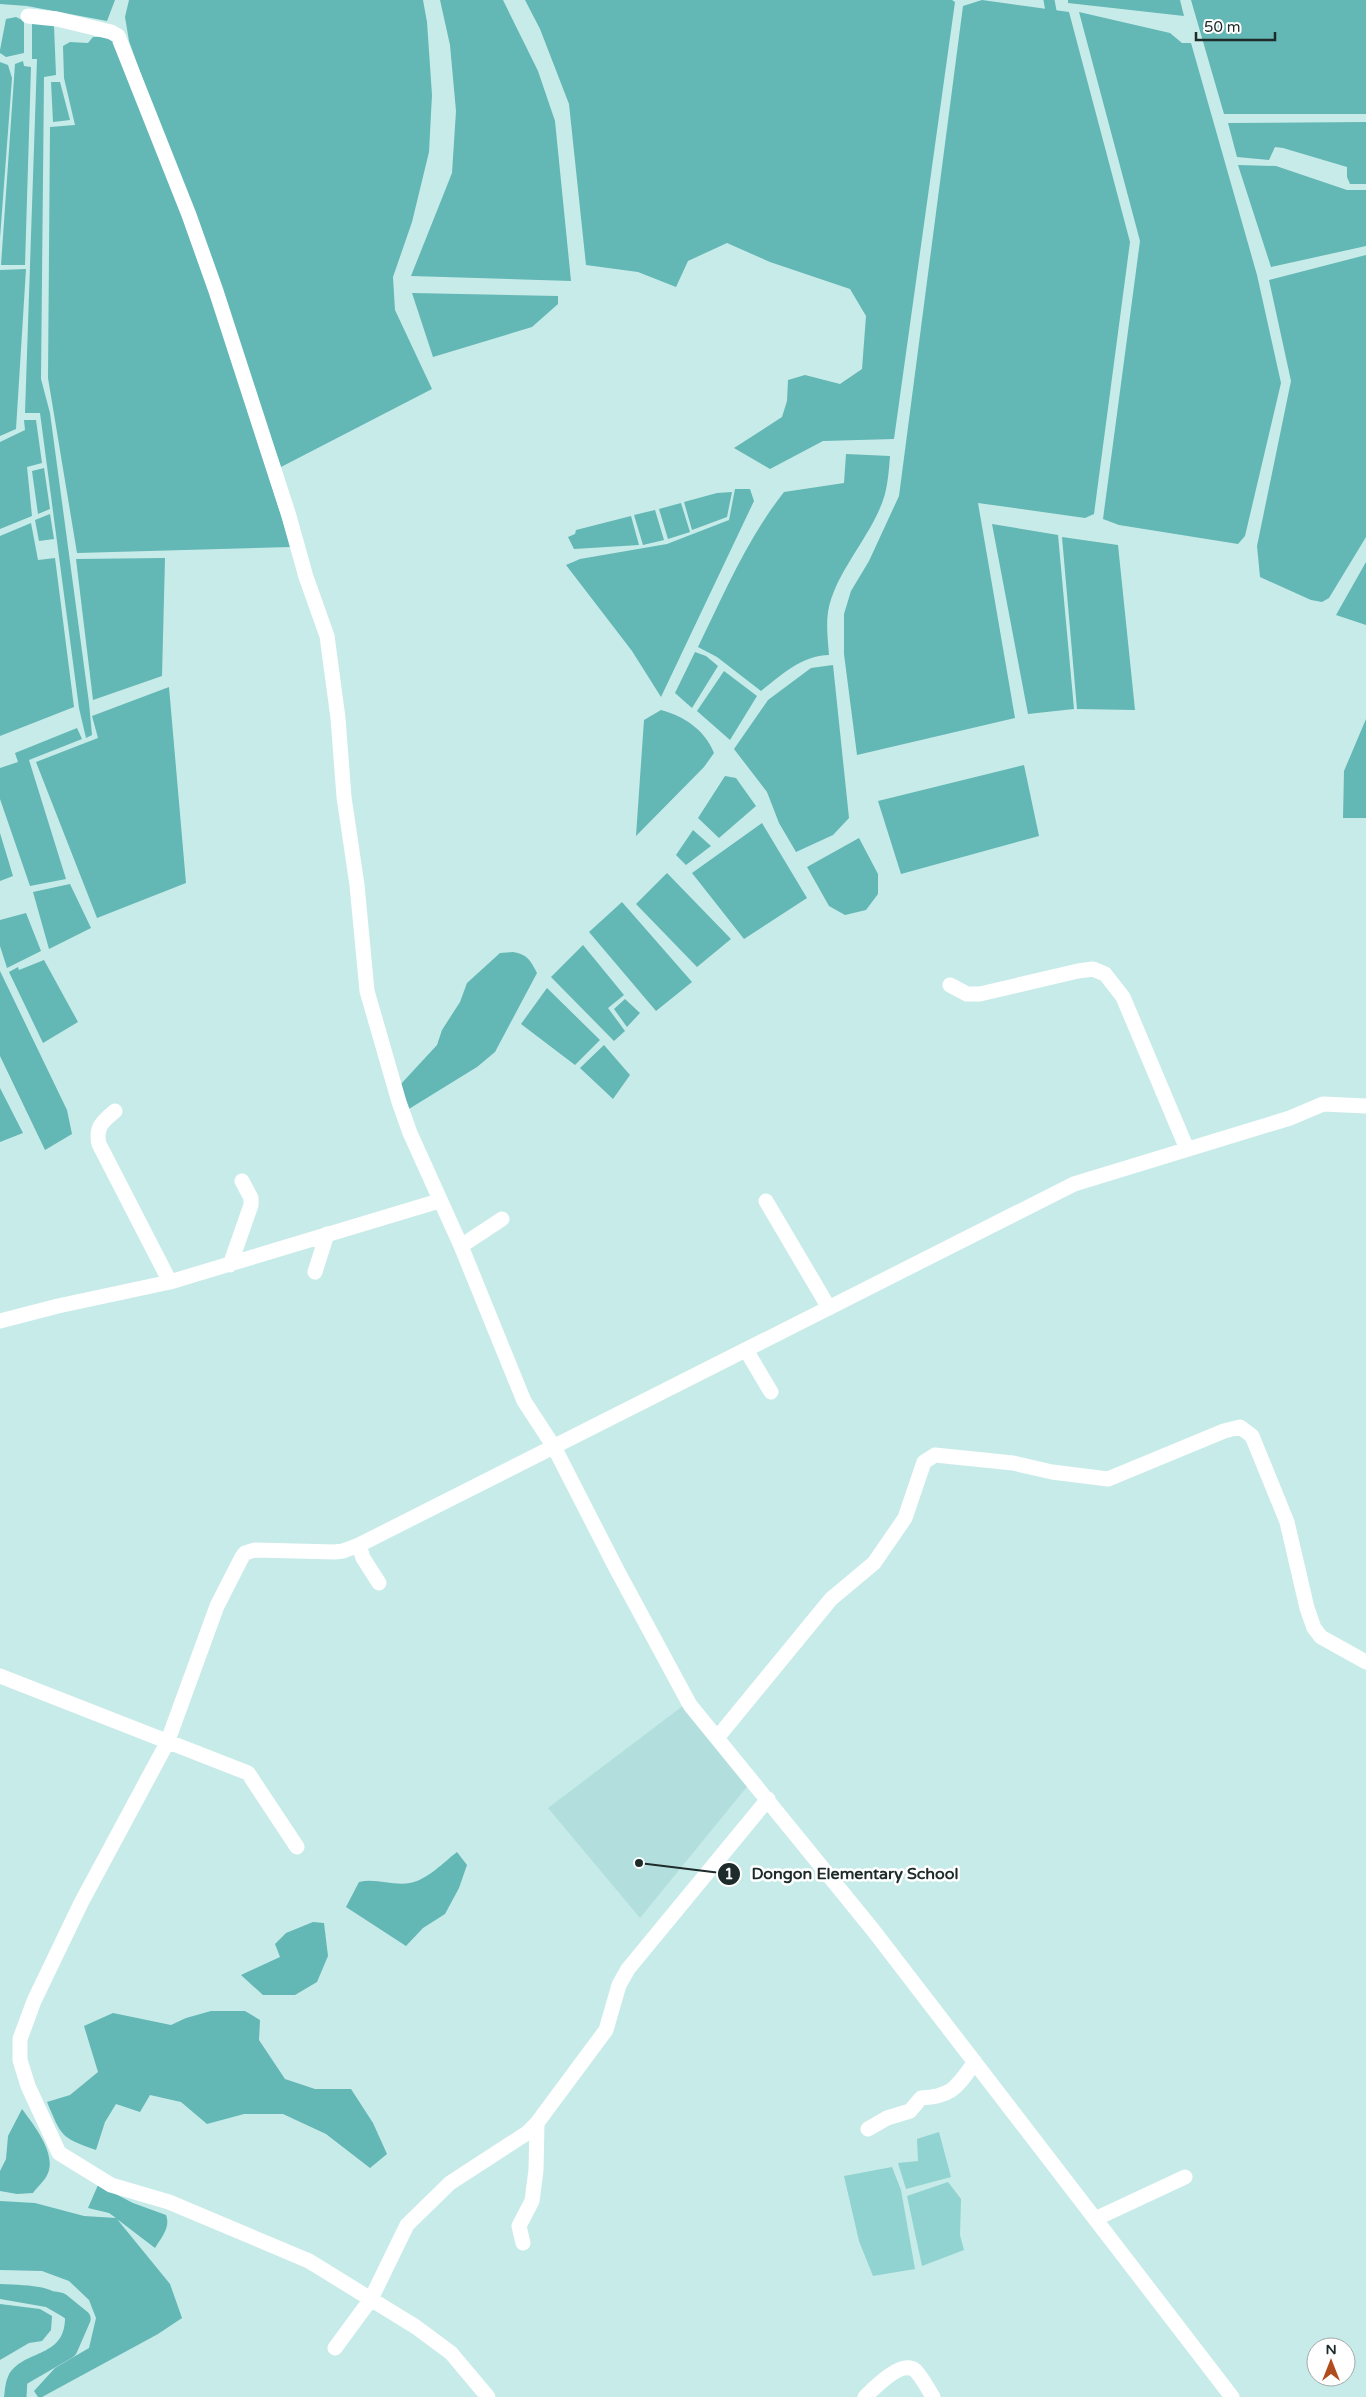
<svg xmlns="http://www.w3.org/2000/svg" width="1366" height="2397" font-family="'Varela Round',sans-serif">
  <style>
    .built { fill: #b2dfdd }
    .green { fill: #91d3d0 }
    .water { fill: #63b7b5 }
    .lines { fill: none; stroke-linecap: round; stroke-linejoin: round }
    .canal { stroke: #63b7b5; stroke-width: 11 }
    .river { stroke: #63b7b5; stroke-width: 19 }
    .minor { stroke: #fff; stroke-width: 15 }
    .leader { fill: none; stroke: #1d2b2a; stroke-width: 2 }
    .callout-dot { fill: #1d2b2a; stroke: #fff; stroke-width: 2 }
    .mark-label { font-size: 15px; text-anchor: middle; font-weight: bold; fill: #fff }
    .callout-label { font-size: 16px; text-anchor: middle; font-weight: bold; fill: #1d2b2a; stroke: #fff; stroke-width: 5; stroke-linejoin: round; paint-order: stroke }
  </style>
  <rect width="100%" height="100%" fill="#c7ebe9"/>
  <path class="built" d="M684,1705L750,1783L640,1918L548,1808Z"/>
  <path class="green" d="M939,2132L951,2177L906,2189L898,2163L918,2161L917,2139Z
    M892,2167L901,2190L915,2269L873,2276L859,2241L844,2176Z
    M948,2182L961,2199L960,2235L964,2250L922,2266L907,2196Z"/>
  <path class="water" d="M0,0H115L107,21L27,6L0,4Z
    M129,0H423L427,22L432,95L429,152L412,222L393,277L395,310L432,389L281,467L129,41L125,17Z
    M440,0H503L538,71L555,121L571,281L411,276L452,173L456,111L450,45Z
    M525,0H952L955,2L894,439L823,441L770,469L734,448L782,417L787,401L788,380L805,375L840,384L862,369L866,316L850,289L770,262L727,243L688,261L676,287L638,272L586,265L569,104L540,29Z
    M982,0L1069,12L1130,242L1094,514L1085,518L978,503L1015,718L857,755L844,654V614L851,591L869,561L899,496L963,6Z
    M1068,0H1180L1184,16L1068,3Z
    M1191,0H1366V114H1224Z
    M1079,12L1170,33L1182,43H1191L1257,275L1281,383L1245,536L1238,544L1119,525L1103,519L1140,241Z
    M16,17L24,21V53L6,57L0,53V50L6,19Z
    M32,22H44L54,26L56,75L44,77L41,379L50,413L89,703L92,735L86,738L79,708L40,413H25L37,59H32Z
    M93,37H109L117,45L211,292L291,547L77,553L48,378L50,127L75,125L64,78L63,46L70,42L88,43Z
    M23,61L24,66L31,67L25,265H1L15,64Z
    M0,62L8,65L12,78L0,238Z
    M51,82H60L70,120L53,122Z
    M1366,122V184H1350L1347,177V167L1283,148L1275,147L1269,160L1237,157L1228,123Z
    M1238,165L1276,166L1347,190H1366V246L1271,267Z
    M1366,255V537L1329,598L1322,602L1311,600L1260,577L1257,546L1291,381L1269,280Z
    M26,269L16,429L0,436V270Z
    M412,293L558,296V304L532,327L433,357Z
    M24,420H36L42,463L27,467L32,516L0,529V442L25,430Z
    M846,454L890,456C889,469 888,482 885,494C874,534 835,571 828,612C826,626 828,641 829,655C802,655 780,676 761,691L717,657L698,647C724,594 747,539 784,492L844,483Z
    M44,468L50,509L38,514L32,471Z
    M735,489H750L754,501L661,697L632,651L566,565L580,559L667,544L729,520Z
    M732,492L727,517L692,530L684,502L717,493Z
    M681,503L690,532L668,539L659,509Z
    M655,510L664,540L643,545L634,515Z
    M50,514L54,539L39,541L35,520Z
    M631,516L639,545L574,549L568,537L575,534L576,530Z
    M31,523L38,560L55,558L74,707L0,736V536Z
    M992,524L1058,535L1074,709L1028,714Z
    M1062,537L1118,545L1135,710L1077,709Z
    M165,558L162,676L93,700L76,559Z
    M1366,562V625L1336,615Z
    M695,652L706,656L718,666L692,708L675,693Z
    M833,665L849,818L833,835L796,852L779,823L767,792L734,749L768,700L811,668Z
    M724,671L757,696L730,740L697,711Z
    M169,687L186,883L97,918L36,762L98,738L92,716Z
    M661,710C684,716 705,730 714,753L704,767L636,836L644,720Z
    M1366,719V818H1343L1344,771Z
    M77,728L82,739L29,760L66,879L30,886L0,799V768L18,762L15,753Z
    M1024,765L1039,836L901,874L878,801Z
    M725,776L736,778L756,806L719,838L698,818Z
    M762,823L807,898L744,939L692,873Z
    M693,830L711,846L686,865L676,855Z
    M0,833L13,876L0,881Z
    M859,838L878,874V894L866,910L845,915L829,906L807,867Z
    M667,873L731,939L697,967L636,904Z
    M70,884L91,928L49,949L33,892Z
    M622,902L692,982L656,1011L589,932Z
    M26,913L41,951L7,968L0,946V920Z
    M583,945L624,995L608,1008L625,1031L614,1041L551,977Z
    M513,952C527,954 531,961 537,973L495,1052L477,1067L404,1112L400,1085L437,1045L442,1030L460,1002L467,983L500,953Z
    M44,960L78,1022L43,1043L9,972L18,967L19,970Z
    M0,971L67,1110L72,1134L45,1150L0,1056Z
    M547,988L600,1040L575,1065L521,1024Z
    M625,999L640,1013L627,1027L614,1009Z
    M604,1045L630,1075L613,1099L580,1068Z
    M0,1088L23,1133L0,1142Z
    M457,1852L467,1865L459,1888L445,1914L423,1928L406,1946L346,1907L359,1882C376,1878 393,1886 410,1883C427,1880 444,1862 457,1852Z
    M313,1922L324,1923L328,1956L317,1982L295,1995H263L241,1975L280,1957L275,1944L286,1933Z
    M211,2011H245L260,2020L259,2040L285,2079L315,2089H351L373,2123L387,2154L370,2168L326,2134L283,2114H244L207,2124L181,2102L150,2095L140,2112L116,2104L105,2122L96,2150C60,2137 62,2137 47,2102L70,2095L98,2072L84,2026L113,2013L171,2025L186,2018Z
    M22,2109C33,2124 54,2150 49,2170C47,2179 38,2186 33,2193L17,2194L0,2191V2171L6,2159L8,2136Z
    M98,2185L133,2203L166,2215C171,2227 161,2238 155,2248L117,2219L170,2284L182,2318L158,2334L42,2397H38L34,2391L55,2368L89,2348L96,2318L89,2300L69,2281L42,2271L0,2270V2201L35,2203L84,2216L116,2218L109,2213L88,2208Z
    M0,2284C31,2286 53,2283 76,2308L70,2335L63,2348L26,2370L14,2383L12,2397H4C5,2391 5,2383 8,2377C20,2349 65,2360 65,2318L46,2307L0,2299Z
    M0,2304L40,2309L52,2316L51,2330L42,2341L29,2343L0,2360Z"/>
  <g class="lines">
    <path class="canal" d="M1049,0L1053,22"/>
    <path class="river" d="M17,2397L18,2378L68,2349L81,2319L60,2302L55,2301"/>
    <path class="minor" d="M28,16L57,19L111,32L118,36L189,215L216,291L289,516L306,577L327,636L338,718L344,797L357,885L367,991L399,1102L410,1133L461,1246L524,1401L554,1447L617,1570L690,1705L873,1930L1232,2397
      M950,985L967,994H980L1078,971L1093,969L1105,974L1123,997L1187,1149
      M115,1111C103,1121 95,1127 99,1144L170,1282
      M766,1201L829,1308
      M461,1246L502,1219
      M230,1265L251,1205V1198L242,1181
      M315,1272L327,1234
      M0,1321L58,1306L170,1282L439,1201
      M746,1350L771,1392
      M359,1545L363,1558L379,1583
      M0,1676L248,1773L297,1847
      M717,1738L831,1599L874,1563L905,1518L924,1462L935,1455L1013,1463L1052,1472L1108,1479L1224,1431L1240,1427L1252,1436L1287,1522L1307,1608L1314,1628L1321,1637L1366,1662
      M868,2129L887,2118L910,2111L921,2098C954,2096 957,2086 975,2062
      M1095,2219L1185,2177
      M523,2243L519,2226L532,2201L536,2170L537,2123
      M335,2348L371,2299L407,2225L450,2183L527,2133L537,2123L606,2030L619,1985L628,1969L768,1799
      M488,2397L451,2353L416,2327L309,2261L169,2202L111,2185L59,2153L28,2086L20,2060V2039L34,2001L81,1903L167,1743L217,1606L242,1557L245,1553L255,1550L335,1552L343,1551L359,1545L1074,1184L1290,1118L1323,1104L1366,1106
      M865,2397C874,2388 901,2360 915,2370C922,2377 928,2389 933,2397"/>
  </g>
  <path class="leader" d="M639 1863L729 1874"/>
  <g class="callout-dot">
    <circle cx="639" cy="1863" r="5"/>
    <circle cx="729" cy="1874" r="12"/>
  </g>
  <g class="mark-label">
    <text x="729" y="1879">1</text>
  </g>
  <g class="callout-label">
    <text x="855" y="1879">Dongon Elementary School</text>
  </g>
  <g transform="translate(1331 2362)"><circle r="24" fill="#ffffff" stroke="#a5aaaa"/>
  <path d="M0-4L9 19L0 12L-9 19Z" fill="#b14d1c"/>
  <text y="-8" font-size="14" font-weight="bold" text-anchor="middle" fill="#1d2b2a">N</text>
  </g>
  <path d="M1196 32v8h79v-8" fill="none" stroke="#1d2b2a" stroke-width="2.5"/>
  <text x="1204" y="32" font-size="15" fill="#1d2b2a" stroke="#ffffff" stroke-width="4" paint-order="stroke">50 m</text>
</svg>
